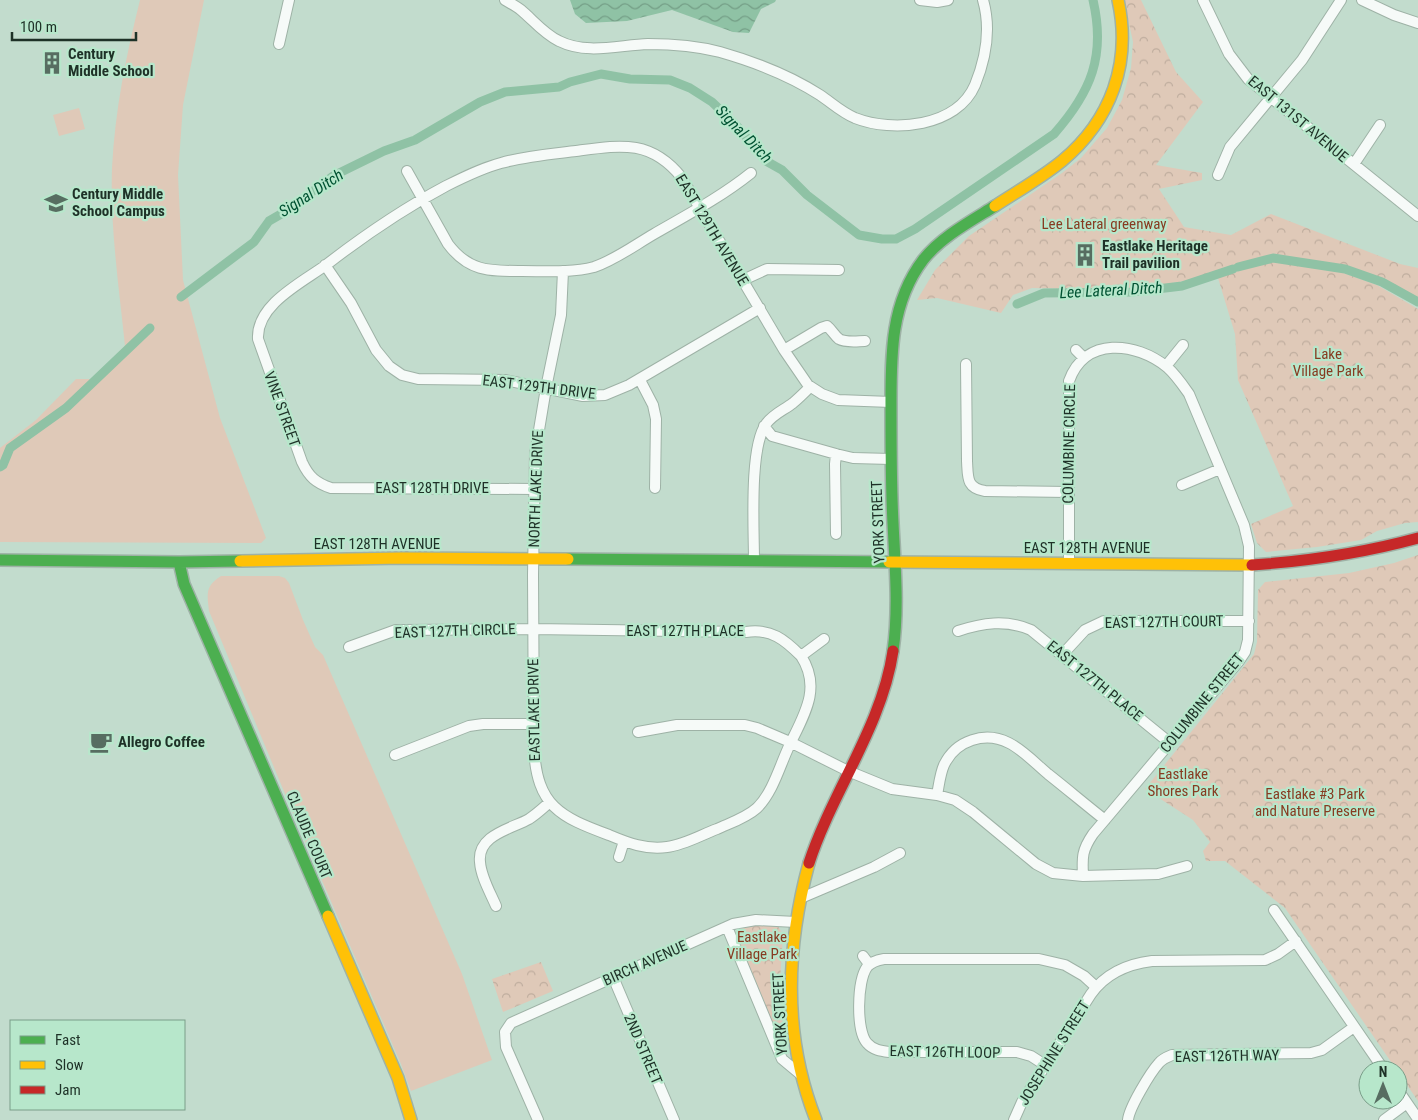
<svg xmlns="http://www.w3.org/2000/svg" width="1418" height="1120" font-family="'Roboto Condensed',sans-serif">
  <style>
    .green { fill: #dfc9b8 }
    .park { fill: url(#park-crowns) }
    .water { fill: url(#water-waves) }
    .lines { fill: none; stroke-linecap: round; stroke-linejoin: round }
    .canal { stroke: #8fc2a5; stroke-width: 9 }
    .street-casing { stroke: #9eb2a6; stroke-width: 12 }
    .fast-casing { stroke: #9eb2a6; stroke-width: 14 }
    .slow-casing { stroke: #9eb2a6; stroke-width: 14 }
    .jam-casing { stroke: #9eb2a6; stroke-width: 14 }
    .street { stroke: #f6faf8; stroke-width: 10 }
    .fast { stroke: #4caf50; stroke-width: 11 }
    .slow { stroke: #ffc107; stroke-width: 11 }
    .jam { stroke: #c62828; stroke-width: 11 }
    .labels { text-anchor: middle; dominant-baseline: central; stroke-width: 4.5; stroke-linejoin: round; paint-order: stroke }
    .poi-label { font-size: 15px; font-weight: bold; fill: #1e3127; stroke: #b7e7cb; text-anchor: start }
    .street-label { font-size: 15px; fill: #1e3127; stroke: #b7e7cb }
    .park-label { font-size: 15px; fill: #873b21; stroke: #b7e7cb }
    .water-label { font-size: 16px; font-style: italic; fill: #005232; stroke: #b7e7cb }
  </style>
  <defs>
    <pattern id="park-crowns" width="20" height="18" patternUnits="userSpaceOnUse" patternTransform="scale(1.25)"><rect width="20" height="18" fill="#dfc9b8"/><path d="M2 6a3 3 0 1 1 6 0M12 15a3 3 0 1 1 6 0" fill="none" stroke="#bfad9e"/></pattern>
    <pattern id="water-waves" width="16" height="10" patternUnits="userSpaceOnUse" patternTransform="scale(1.25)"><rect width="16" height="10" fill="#8fc2a5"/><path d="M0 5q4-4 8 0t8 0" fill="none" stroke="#749e86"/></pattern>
  </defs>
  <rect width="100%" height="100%" fill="#c2dccd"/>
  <path class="green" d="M140,0H204L183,105L178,175L183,280L220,418L266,538L261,543L0,542V448L36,420L76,379H92L125,346C119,287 110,228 112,168C115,110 126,56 140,0Z
    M79,108L85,129L59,136L53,115Z
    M221,576H279L285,578L289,583L303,620L315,647L323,655L462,974L492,1060L411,1091L401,1064L293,813L209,611C207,594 205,586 221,576Z"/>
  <path class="park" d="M1124,0H1141L1176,72L1203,102L1156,165L1202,173V180L1159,189L1184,227L1231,235L1271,214L1400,264L1418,268V300L1399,288L1355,269L1276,254L1185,281L1127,290L1032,288L1013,295L1001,313L937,298L917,300L935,270L969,236L1062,173L1081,158L1107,128L1122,100L1131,68L1133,42Z
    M1274,258L1341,272L1377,285L1418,309V522L1405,523L1377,531L1361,540L1317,547L1266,552L1257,543L1251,524L1293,506L1238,380L1235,334L1218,278Z
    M1418,555V1101L1285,908L1225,861H1206L1203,851L1210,842L1193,820L1145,789L1254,654L1257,642L1258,590L1265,582L1349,573L1394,563Z
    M755,925L778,926L783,935L780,981L785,1051H783L736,937L738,929L743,927Z
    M541,962L553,991L503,1012L492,979Z"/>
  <path class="water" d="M570,0H776L775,2L761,9L749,33L733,32L672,10L627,21L586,23L575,14Z"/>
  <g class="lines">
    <path class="canal" d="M1238,267L1273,258L1345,269L1382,282L1418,302
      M181,297L254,242L269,221L288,210L333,176L384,151L415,140L480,102L505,92L559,87L570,82L601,74L630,79L670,80L690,88L712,102L736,125L766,161L782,170L807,195L859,235L882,239H896L915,229L1054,134C1091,92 1106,56 1093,0
      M1017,304L1044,293L1132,292L1182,286L1233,269
      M0,467L3,465L10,448L66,408L150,328"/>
    <defs>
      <path id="street" d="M505,0C510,3 516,6 521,10C533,20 544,34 559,41C587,55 619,45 648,44C672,44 697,46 720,52C755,62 789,75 820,95C832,103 841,112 855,118C893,133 957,127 975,85C986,58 991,28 983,0
        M920,0L937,2L948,0
        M1203,0L1229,54L1248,79L1418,216
        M1362,0L1394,15L1418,23
        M279,44L289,0
        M1354,164L1380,125
        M407,171L448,244C469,272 490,271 522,271C546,271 571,273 594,267C615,260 635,245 654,234C687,215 721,197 751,173
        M1218,175L1230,147L1302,60L1341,0
        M325,265L351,303L376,350L389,366L402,375L418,379L505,380L583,396L605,395L629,385L760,308
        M563,271L561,315L546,388L535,454L533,575L534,749C537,806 560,817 609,835C628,843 646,850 667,847C684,845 701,835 717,829C730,823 746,818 757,808C775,790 781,760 793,738C807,710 820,685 801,656
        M743,280L767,269L839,270
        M784,350L821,328L827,326C832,330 834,335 839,339C846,343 858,341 865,341
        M1076,350L1084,358
        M966,364L967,461C968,477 966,488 985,491L1068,492
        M1166,366L1183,345
        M640,380L653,405L656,419L655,488
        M764,426L772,436L836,454L853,458L891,459
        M1182,485L1220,469
        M534,489L331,488C316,483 309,477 302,462L258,339C256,305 301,283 326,265C366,234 401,210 446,186C464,177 482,168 501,163C526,156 551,154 576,151C620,145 651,139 682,178L784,350L808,385L822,394L838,400L891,402
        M836,534L835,464L836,454
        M754,561C754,530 749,447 766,424C773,414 784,410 793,403C799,398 805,392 810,387
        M1069,563V381C1085,336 1136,342 1167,367C1176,375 1182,384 1189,394L1244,525L1249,546L1248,640L1245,652L1239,661L1093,834C1082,850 1082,857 1083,876
        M958,631C982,623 1006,619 1031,630L1170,743
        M349,647L396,630H403L533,629L746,632C771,628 785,640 801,656L824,639
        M1062,655L1085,630L1104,621H1249
        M638,732L677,725H745L757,728L790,742L848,771L892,789L937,795L955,800L973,812L1036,864L1053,873L1083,876L1158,874L1187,866
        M395,755L469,726L483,724H534
        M937,795C939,785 940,774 944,765C956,740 985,731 1009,743C1023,750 1036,764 1048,774C1067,789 1086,805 1105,820
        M619,857L624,841
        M801,898L874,867L900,853
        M496,906C490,892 481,877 480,862C477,835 511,829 529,819C537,814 543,808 550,802
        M1274,910L1384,1070
        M727,927L782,1059L800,1074
        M863,956L869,964
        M613,977L674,1120
        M1045,1065L1031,1056L1017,1052H889C881,1051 873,1050 867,1043C856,1031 857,981 867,967C871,962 878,960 884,959H1039L1065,965L1084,976L1096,987
        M1398,1090L1418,1119
        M538,1120L506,1047L505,1032L511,1023L733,924L756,920L796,922
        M1014,1120L1022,1102L1091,994C1106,973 1127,964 1152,961L1265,960L1278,954L1296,941
        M1128,1120C1129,1108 1150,1073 1159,1063C1162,1059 1167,1057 1172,1055L1311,1053L1322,1050L1354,1027
        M1384,1120L1407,1103"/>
      <path id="fast" d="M568,559L889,562
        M0,560L179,562L240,561
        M179,562L184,584L328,916
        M893,651C899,609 895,565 893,523C891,486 891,449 891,413C891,359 889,305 923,260C941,237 971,221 995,206"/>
      <path id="slow" d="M995,206C1018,191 1041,178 1062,161C1111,120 1132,63 1118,0
        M240,561L402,558L568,559
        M889,562L1252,565
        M809,863C786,948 783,1037 816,1120
        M328,916L398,1078L411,1120"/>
      <path id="jam" d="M1252,565C1309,561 1363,553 1418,538
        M809,863C832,792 882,726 893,651"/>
    </defs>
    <use href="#street" class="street-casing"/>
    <use href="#fast" class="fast-casing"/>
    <use href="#slow" class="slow-casing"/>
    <use href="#jam" class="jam-casing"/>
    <use href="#street" class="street"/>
    <use href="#fast" class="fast"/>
    <use href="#slow" class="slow"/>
    <use href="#jam" class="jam"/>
  </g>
  <defs>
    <symbol id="building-bare" viewBox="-9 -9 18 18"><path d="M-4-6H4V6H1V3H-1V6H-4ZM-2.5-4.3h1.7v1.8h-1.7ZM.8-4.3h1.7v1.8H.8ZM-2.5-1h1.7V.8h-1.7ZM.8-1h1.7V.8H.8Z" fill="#576d61" stroke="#b7e7cb" stroke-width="2.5" paint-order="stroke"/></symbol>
    <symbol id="school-bare" viewBox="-9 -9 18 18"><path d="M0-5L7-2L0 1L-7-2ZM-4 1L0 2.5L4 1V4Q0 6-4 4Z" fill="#576d61" stroke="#b7e7cb" stroke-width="2.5" paint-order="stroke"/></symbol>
    <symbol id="cafe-bare" viewBox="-9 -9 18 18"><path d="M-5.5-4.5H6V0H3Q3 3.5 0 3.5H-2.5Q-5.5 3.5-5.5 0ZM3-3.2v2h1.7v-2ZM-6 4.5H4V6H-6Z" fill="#576d61" stroke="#b7e7cb" stroke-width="2.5" paint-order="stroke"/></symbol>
  </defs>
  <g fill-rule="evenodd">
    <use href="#building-bare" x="36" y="47" width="32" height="32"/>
    <use href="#school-bare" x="40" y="187" width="32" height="32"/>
    <use href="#building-bare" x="1069" y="239" width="32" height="32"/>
    <use href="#cafe-bare" x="85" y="726" width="32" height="32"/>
  </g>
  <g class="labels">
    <g class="poi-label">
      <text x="68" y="54">Century<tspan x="68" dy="17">Middle School</tspan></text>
      <text x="72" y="194">Century Middle<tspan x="72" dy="17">School Campus</tspan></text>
      <text x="1102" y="246">Eastlake Heritage<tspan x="1102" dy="17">Trail pavilion</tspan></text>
      <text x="118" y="742">Allegro Coffee</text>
    </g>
    <g class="street-label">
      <text transform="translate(1298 119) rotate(40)">EAST 131ST AVENUE</text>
      <text transform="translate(712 230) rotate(59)">EAST 129TH AVENUE</text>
      <text transform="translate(539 387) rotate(7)">EAST 129TH DRIVE</text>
      <text transform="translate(282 409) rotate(70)">VINE STREET</text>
      <text transform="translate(1069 444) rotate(-89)">COLUMBINE CIRCLE</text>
      <text x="432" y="488">EAST 128TH DRIVE</text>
      <text transform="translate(536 489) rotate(-88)">NORTH LAKE DRIVE</text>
      <text transform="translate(878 522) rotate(-92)">YORK STREET</text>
      <text x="377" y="544">EAST 128TH AVENUE</text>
      <text x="1087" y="548">EAST 128TH AVENUE</text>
      <text transform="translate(1164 622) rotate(-1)">EAST 127TH COURT</text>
      <text transform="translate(455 631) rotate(-2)">EAST 127TH CIRCLE</text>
      <text x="685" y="631">EAST 127TH PLACE</text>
      <text transform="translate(1095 681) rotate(39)">EAST 127TH PLACE</text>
      <text transform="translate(1202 703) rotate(-51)">COLUMBINE STREET</text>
      <text transform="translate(534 710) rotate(-91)">EASTLAKE DRIVE</text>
      <text transform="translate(309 835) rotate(67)">CLAUDE COURT</text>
      <text transform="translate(645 963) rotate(-24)">BIRCH AVENUE</text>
      <text transform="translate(780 1014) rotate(-93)">YORK STREET</text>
      <text transform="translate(643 1049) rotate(67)">2ND STREET</text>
      <text transform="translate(945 1052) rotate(1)">EAST 126TH LOOP</text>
      <text transform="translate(1054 1053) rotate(-58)">JOSEPHINE STREET</text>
      <text transform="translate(1227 1056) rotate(-1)">EAST 126TH WAY</text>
    </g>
    <g class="park-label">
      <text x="1104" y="224">Lee Lateral greenway</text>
      <text x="1328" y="354">Lake<tspan x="1328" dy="17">Village Park</tspan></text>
      <text x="1183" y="774">Eastlake<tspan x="1183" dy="17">Shores Park</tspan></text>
      <text x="1315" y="794">Eastlake #3 Park<tspan x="1315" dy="17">and Nature Preserve</tspan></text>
      <text x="762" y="937">Eastlake<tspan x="762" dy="17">Village Park</tspan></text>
    </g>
    <g class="water-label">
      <text transform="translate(744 134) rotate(46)">Signal Ditch</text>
      <text transform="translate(311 193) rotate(-33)">Signal Ditch</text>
      <text transform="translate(1111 290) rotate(-3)">Lee Lateral Ditch</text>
    </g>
  </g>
  <rect x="10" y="1020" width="175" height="90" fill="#b7e7cb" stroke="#7a9e89"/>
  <rect x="20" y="1036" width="25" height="8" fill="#4caf50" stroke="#7a9e89"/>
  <text x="55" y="1045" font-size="15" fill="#1e3127">Fast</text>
  <rect x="20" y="1061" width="25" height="8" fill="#ffc107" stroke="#7a9e89"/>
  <text x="55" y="1070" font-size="15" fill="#1e3127">Slow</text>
  <rect x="20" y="1086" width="25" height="8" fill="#c62828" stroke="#7a9e89"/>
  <text x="55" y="1095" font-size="15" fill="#1e3127">Jam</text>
  <g transform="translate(1383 1085)"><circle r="24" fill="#b7e7cb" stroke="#7a9e89"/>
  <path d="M0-4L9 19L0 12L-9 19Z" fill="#576d61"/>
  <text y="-8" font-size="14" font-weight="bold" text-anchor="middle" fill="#1e3127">N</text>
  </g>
  <path d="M12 32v8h124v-8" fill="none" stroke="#1e3127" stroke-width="2.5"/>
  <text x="20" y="32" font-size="15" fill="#1e3127" stroke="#b7e7cb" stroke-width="4" paint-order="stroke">100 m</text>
</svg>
